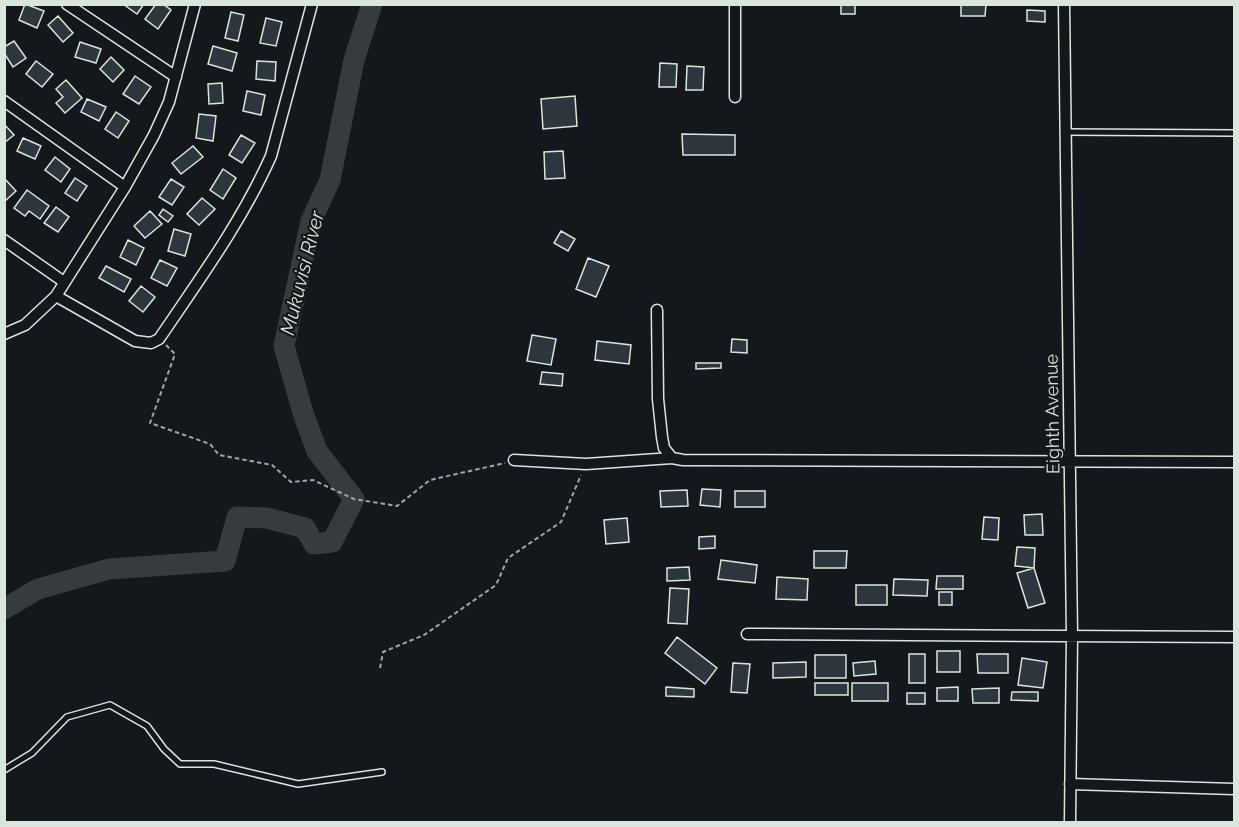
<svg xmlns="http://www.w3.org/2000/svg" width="1239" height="827" font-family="Raleway,sans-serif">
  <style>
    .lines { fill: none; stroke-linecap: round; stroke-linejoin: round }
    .river { stroke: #363b3e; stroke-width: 21 }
    .building { fill: #2c363c; stroke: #d8e6dc; stroke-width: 1.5 }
    .lane-casing { stroke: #d8e6dc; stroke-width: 8 }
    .street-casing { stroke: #d8e6dc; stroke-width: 13 }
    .path { stroke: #9da8a2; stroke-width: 2; stroke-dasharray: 4.5 3; stroke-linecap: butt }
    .lane { stroke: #14181c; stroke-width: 5 }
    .street { stroke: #14181c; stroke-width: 10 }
    .labels { text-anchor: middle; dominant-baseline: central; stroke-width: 4.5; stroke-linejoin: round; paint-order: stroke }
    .street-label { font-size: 18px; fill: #d8e6dc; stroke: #14181c }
    .water-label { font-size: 20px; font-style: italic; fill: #d8e6dc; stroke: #14181c }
  </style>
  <rect width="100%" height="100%" fill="#14181c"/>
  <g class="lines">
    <path class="river" d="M4,609L38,589L109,569L225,561L237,517L267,518L305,528L314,544L332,542L354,499L317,451L303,413L284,346L311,221L330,180L354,60L372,4"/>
  </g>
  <path class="building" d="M25,4L44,11L37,28L19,20Z
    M123,4H144L137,14Z
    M156,4H163L171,10L158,29L145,19Z
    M841,4H855V14H841Z
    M961,4H986L985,16H961Z
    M1027,10L1045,11V22L1027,21Z
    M231,12L244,15L238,41L225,38Z
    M58,16L73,33L63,42L48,25Z
    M266,18L282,22L276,46L260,43Z
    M14,41L26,58L13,67L4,53V47Z
    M80,42L101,49L96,63L75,57Z
    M213,46L237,53L232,71L208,64Z
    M111,57L124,70L113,82L100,69Z
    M36,61L53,74L42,87L26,74Z
    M257,61L276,62L275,81L256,79Z
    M660,63L677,64L676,87H659Z
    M687,66L704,67L703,90H686Z
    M135,76L151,87L139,104L123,94Z
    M66,80L82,98L65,113L56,103L63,97L56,89Z
    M222,83L223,103L209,104L208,84Z
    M247,91L265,95L261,115L243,111Z
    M575,96L577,126L543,129L541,99Z
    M87,99L106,107L99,121L81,112Z
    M116,112L129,121L118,138L105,129Z
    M199,114L216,116L213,141L196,138Z
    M4,124L14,135L4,143Z
    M682,134L735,135V155H683Z
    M241,135L255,143L242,163L229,155Z
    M23,138L41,146L35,159L17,151Z
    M193,146L203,157L181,174L172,163Z
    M563,151L565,178L545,179L544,152Z
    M55,157L70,169L61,182L45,170Z
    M223,169L236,178L223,199L210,190Z
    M4,178L16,191L5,201L4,200Z
    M75,178L87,186L77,201L65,193Z
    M171,179L184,187L172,205L159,197Z
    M27,190L49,206L40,219L29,211L25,216L14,208Z
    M202,198L215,209L199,225L187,214Z
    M56,207L69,217L58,232L44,223Z
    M163,209L173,216L168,222L159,215Z
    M150,211L162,224L145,238L134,226Z
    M174,229L191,234L185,256L168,251Z
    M561,231L575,239L568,251L554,243Z
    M128,240L144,248L136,265L120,257Z
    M588,258L609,266L596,297L576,289Z
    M160,260L177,268L167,286L151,278Z
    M106,266L131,279L124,292L99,278Z
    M141,286L155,297L143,312L129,301Z
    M532,335L556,339L551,365L527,361Z
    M732,339L747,340V353L731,352Z
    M597,341L631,345L629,364L595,360Z
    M696,363H721V368L696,369Z
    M542,372L563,374L562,386L540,384Z
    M702,489L721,490L720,507L700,505Z
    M687,490L688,506L661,507L660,491Z
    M735,491H765V507H735Z
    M1042,514L1043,535H1025L1024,515Z
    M984,517L999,518L998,540L982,539Z
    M627,518L629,542L606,544L604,520Z
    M715,536V548L699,549V537Z
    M1017,547L1035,548L1034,568L1015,566Z
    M814,551H847L846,568H814Z
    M721,560L757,565L755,583L718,579Z
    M689,567L690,580L667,581V568Z
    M1034,568L1045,603L1028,608L1017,573Z
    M937,576H963V589H936Z
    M777,577L808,579L807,600L776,599Z
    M894,579L928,580L927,596L893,595Z
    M856,585H887V605H856Z
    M670,588L689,589L687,624L668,623Z
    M939,592H952V605H939Z
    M677,637L717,668L705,684L665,653Z
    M937,651H960V672H937Z
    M909,654H925V683H909Z
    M977,654H1008V673H978Z
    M815,655H846V678H815Z
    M1022,658L1047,662L1043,688L1018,685Z
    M875,661L876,674L854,676L853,663Z
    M806,662V677L773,678V663Z
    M733,663L750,664L747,693L731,692Z
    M815,683H848V695H815Z
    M852,683H888V701H852Z
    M666,687L694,689V697L666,696Z
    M958,687V701H937V688Z
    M999,688V703H973L972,689Z
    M1012,692H1038V701L1011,700Z
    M907,693H925V704H907Z"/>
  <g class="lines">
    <defs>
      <path id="lane" d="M1066,132L1234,133
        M4,770L32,753L67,717L110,705L147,726L164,749L180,764H214L298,784L382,772"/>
      <path id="street" d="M67,4L176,77
        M735,4V97
        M1064,4L1072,636L1070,822
        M4,101L125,187
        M4,240L64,282
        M56,296L135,341L151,343L159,339C199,280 242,221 271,156L312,4
        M657,310L658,399L662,437L664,448L672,458L683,460L1234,462
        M4,334L25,325L56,296L125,187L154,135L169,102L195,4
        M514,460L586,464L672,458
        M747,634L1234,637
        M1070,784L1234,789"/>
    </defs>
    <use href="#lane" class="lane-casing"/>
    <use href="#street" class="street-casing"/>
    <path class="path" d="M166,345L175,354L150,423L210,444L219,455L272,465L291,482L313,480L354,499L397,506L430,480L505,463
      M380,668L383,652L424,635L496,585L508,558L561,522L581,475"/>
    <use href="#lane" class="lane"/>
    <use href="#street" class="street"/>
  </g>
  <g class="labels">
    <g class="street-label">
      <text transform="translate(1052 414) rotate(-91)">Eighth Avenue</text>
    </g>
    <g class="water-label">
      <text transform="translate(302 273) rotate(-76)">Mukuvisi River</text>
    </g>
  </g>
  <rect width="1239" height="827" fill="none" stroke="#d8e6dc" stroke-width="12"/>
</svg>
